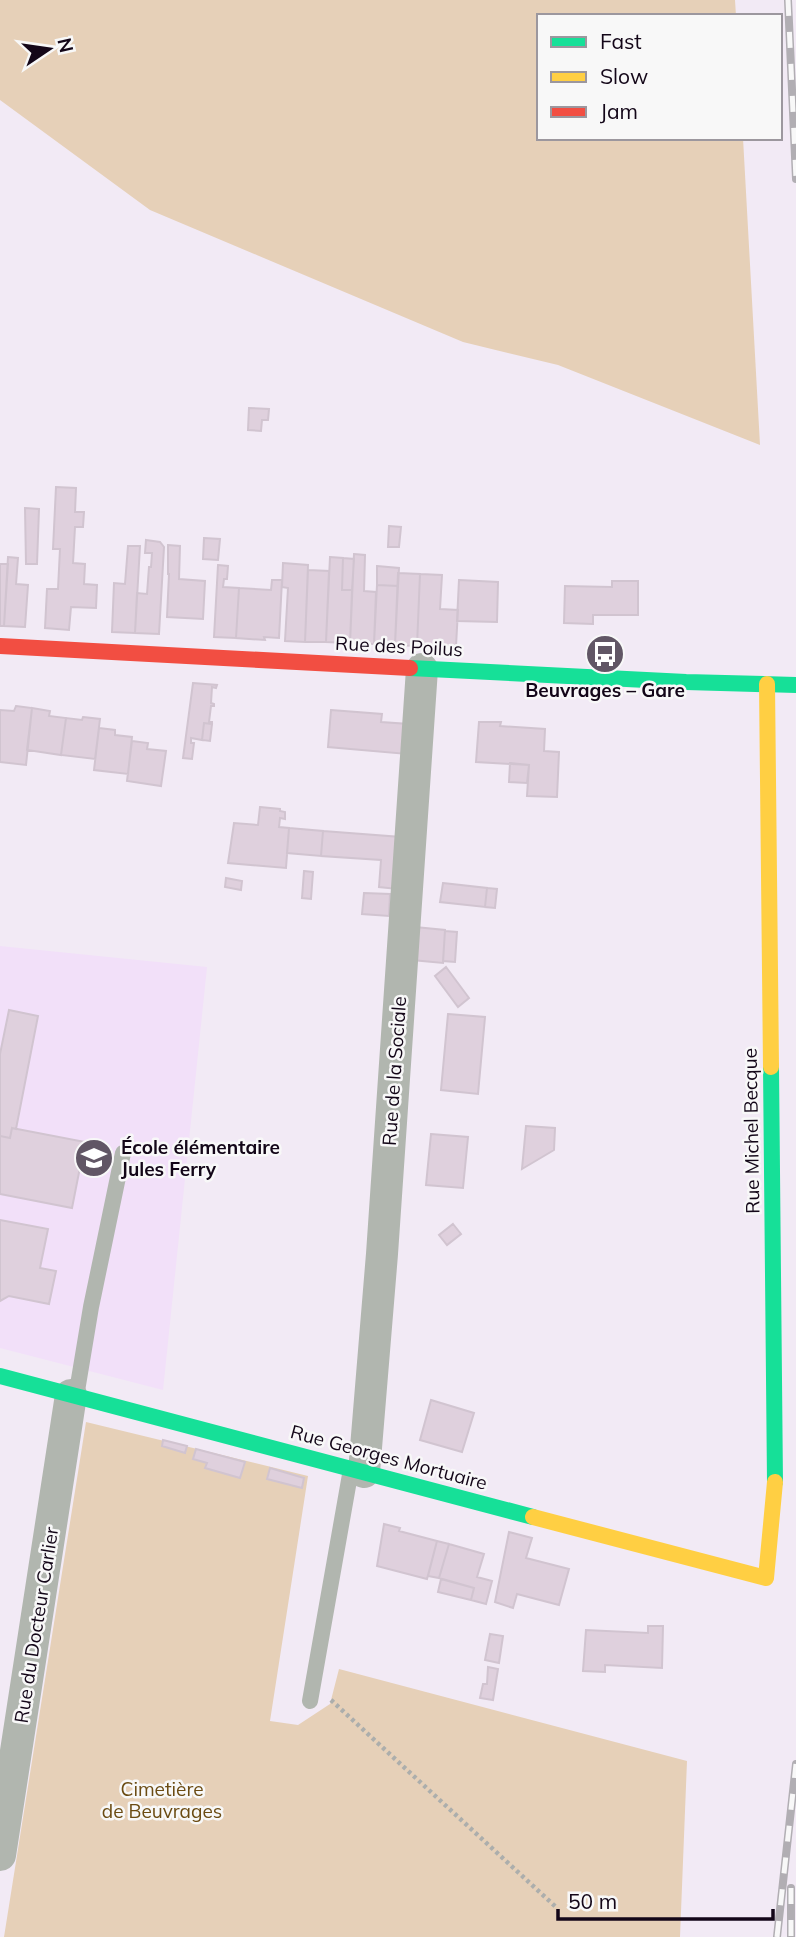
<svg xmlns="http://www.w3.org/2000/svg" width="796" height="1937" font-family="Mulish,sans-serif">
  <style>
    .built { fill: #f2e0f9 }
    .green { fill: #e6d0b8 }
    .building { fill: #dfd0dd; stroke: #d1c4d0; stroke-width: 2 }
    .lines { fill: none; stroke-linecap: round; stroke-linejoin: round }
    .path { stroke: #acaeac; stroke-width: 4.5; stroke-dasharray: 3.5 3.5; stroke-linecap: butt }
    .lane { stroke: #b1b6af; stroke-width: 16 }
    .street { stroke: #b1b6af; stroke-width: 32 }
    .fast { stroke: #16e098; stroke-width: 16 }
    .slow { stroke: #ffcf43; stroke-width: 16 }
    .jam { stroke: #f24e42; stroke-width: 16 }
    .rail-casing { stroke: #b1aeb3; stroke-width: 8 }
    .rail { stroke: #f8f8f8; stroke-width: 5; stroke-dasharray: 16; stroke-linecap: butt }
    .labels { text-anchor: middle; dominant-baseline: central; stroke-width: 5; stroke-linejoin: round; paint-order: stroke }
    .street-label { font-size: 19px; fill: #130618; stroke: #f8f8f8 }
    .poi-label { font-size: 19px; font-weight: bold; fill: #130618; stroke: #f8f8f8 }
    .park-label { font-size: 19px; fill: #6b4b12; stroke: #f8f8f8 }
  </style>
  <rect width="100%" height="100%" fill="#f2eaf5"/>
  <path class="built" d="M0,946L207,967L163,1390L0,1348Z"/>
  <path class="green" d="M0,0H735L736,16H539V138H743L760,445L558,365L463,342L150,210L0,100Z
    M86,1422L308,1476L270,1721L298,1725L330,1704L339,1669L687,1761L680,1937H4Z"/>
  <path class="building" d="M249,408L269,409L268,420H262L261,431L248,430Z
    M56,487L76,488L75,512H84L83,527H75L73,563L85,564L84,584L97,585L96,608L71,607L69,630L45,628L47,589H58L60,549H53Z
    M25,508L39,509L37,564H26Z
    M389,526L401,527L399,547H388Z
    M204,538L220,539L218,560L203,559Z
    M146,540L160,542L164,547L159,634L135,633L137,593L147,594L149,567H151L152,553H145Z
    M168,545L180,546L179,579L205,581L203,619L167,617L169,574H168Z
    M128,546H140L135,633L112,632L114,583L125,584Z
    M354,554L365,555L364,591L376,592L374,644L350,643Z
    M8,557L18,558L16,584L28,585L25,627L4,626Z
    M330,557L343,558L342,590H352L350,643L326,642Z
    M343,558L354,559L352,590H342Z
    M283,563L308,565L305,642L285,641L288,588L282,587Z
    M0,564H8L4,626H0Z
    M218,565L228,566L227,579H224L223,587L239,588L236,638L214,637Z
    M377,566L399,568L398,586L377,585Z
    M308,570L329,571L326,642H305Z
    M398,573L420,574L417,646L395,645Z
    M420,574L442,575L440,609L458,610L456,646H417Z
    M272,580H282L279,638L264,637L265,640L236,638L239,588L271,590Z
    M459,580L498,582L497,622L457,621Z
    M612,581H638V615H593V624L564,623L565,586L612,587Z
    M377,585L398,586L395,645L374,644Z
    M193,683L217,685L216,688L212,687L211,703L214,704V706H211L209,722H212V724L204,723L202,740L191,738V743H194L192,759L183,758Z
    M16,706L32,708L26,765L0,762V710L14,711Z
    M32,708L50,711L49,716L66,718L61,755L27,750Z
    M331,710L382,714L381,722L409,724L407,754L328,747Z
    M83,717L100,719L95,759L61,755L66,718L82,720Z
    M479,722H501L500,726L545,729L544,751L559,752L557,797L527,796L529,765L476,762Z
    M204,723L212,724L210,741L202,740Z
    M99,728L115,730V735L132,737L128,774L94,770Z
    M132,741L148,743L147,749L166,751L161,786L127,781Z
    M510,763L529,765L527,783L509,782Z
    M260,807L280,809V811L285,812V819L280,818L279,827L289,828L286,868L228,863L234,823L258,825Z
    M289,828L323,831L321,856L287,853Z
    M323,831L401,837L397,889L379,887L381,860L321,856Z
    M304,871L313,872L311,899L302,898Z
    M226,878L242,881L241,890L225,887Z
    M443,883L487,888L485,907L440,902Z
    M487,888L497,889L495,908L485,907Z
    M364,893L390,894L389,916L362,914Z
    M415,927L445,930L443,963L412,960Z
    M445,931L457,932L455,962L443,961Z
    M446,967L469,998L458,1007L435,976Z
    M9,1010L38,1016L16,1129L12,1128L10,1138L0,1136V1054Z
    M448,1014L485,1017L478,1094L441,1090Z
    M526,1126L555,1128L554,1150L522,1169Z
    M12,1128L85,1142L72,1208L0,1194V1136L10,1138Z
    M431,1134L468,1137L463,1188L426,1185Z
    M0,1220L48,1229L40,1268L56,1271L49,1304L9,1296L0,1301Z
    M453,1224L461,1234L447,1245L439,1235Z
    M431,1400L474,1413L462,1452L420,1440Z
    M163,1440L187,1446L185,1453L162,1446Z
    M196,1449L245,1462L240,1478L205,1468L207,1463L193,1459Z
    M270,1468L304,1478L302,1488L267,1479Z
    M384,1524L400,1528L399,1531L437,1541L427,1579L377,1566Z
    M509,1532L532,1538L526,1558L569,1569L559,1605L517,1594L513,1608L495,1602Z
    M437,1541L449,1544L439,1578L428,1576Z
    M449,1544L484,1554L477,1577L492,1581L486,1604L471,1600L474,1588L439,1578Z
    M441,1579L474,1588L471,1600L438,1592Z
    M648,1626H663L662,1668L605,1665V1672L583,1671L586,1630L648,1633Z
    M490,1634L503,1636L499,1663L485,1660Z
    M488,1667L498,1669L493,1700L480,1698L483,1684H487Z"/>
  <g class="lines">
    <path class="path" d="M331,1700L557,1908"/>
    <path class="lane" d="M76,1397L91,1307L123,1153
      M310,1701L351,1469"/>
    <path class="street" d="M364,1472L382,1254L422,669
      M0,1855L71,1395"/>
    <path class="fast" d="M410,668L686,682L796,685
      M771,1067L775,1482
      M0,1376L533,1517"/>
    <path class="slow" d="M767,684L771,1067
      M533,1517L766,1578L775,1482"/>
    <path class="jam" d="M0,646L410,668"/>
    <defs>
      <path id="rail" d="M788,0L796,179
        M791,1888V1937
        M777,1937L796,1764"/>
    </defs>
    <use href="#rail" class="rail-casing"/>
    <use href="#rail" class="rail"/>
  </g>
  <defs>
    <symbol id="bus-disc" viewBox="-11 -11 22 22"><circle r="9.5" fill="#615665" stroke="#f8f8f8"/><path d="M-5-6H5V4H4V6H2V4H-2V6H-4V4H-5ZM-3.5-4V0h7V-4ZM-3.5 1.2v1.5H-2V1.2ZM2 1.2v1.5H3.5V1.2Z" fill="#fff"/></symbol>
    <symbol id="school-disc" viewBox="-11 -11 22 22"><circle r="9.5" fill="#615665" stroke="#f8f8f8"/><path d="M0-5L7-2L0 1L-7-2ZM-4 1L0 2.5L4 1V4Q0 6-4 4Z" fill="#fff"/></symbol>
  </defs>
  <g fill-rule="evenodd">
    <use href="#bus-disc" x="583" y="632" width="44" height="44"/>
    <use href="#school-disc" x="72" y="1136" width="44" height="44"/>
  </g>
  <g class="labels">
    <g class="street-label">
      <text transform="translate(399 646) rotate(3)">Rue des Poilus</text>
      <text transform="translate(394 1071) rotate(-86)">Rue de la Sociale</text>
      <text transform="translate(751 1131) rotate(-91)">Rue Michel Becque</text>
      <text transform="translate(389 1457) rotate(15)">Rue Georges Mortuaire</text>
      <text transform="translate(36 1625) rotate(-81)">Rue du Docteur Carlier</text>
    </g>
    <g class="poi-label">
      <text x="605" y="690">Beuvrages – Gare</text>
      <text x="121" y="1147" text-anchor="start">École élémentaire<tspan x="121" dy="22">Jules Ferry</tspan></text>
    </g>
    <g class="park-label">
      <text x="162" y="1789">Cimetière<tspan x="162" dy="22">de Beuvrages</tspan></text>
    </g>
  </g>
  <rect x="537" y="14" width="245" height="126" fill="#f8f8f8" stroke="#9c979e" stroke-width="2"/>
  <rect x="551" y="37" width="35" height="10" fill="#16e098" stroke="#9c979e" stroke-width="2"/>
  <text x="600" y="49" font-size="21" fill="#130618">Fast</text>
  <rect x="551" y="72" width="35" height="10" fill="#ffcf43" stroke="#9c979e" stroke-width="2"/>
  <text x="600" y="84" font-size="21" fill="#130618">Slow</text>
  <rect x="551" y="107" width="35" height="10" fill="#f24e42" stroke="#9c979e" stroke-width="2"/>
  <text x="600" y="119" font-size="21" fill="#130618">Jam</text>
  <g transform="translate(49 49) rotate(77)" stroke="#f8f8f8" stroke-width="5" paint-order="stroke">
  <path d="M0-5L12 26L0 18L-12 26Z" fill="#130618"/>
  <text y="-10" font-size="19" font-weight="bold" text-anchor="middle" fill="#130618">N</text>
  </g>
  <path d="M558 1909v10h215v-10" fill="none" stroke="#130618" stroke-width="3.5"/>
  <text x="568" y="1909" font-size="21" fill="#130618" stroke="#f8f8f8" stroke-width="5" paint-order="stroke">50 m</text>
</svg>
